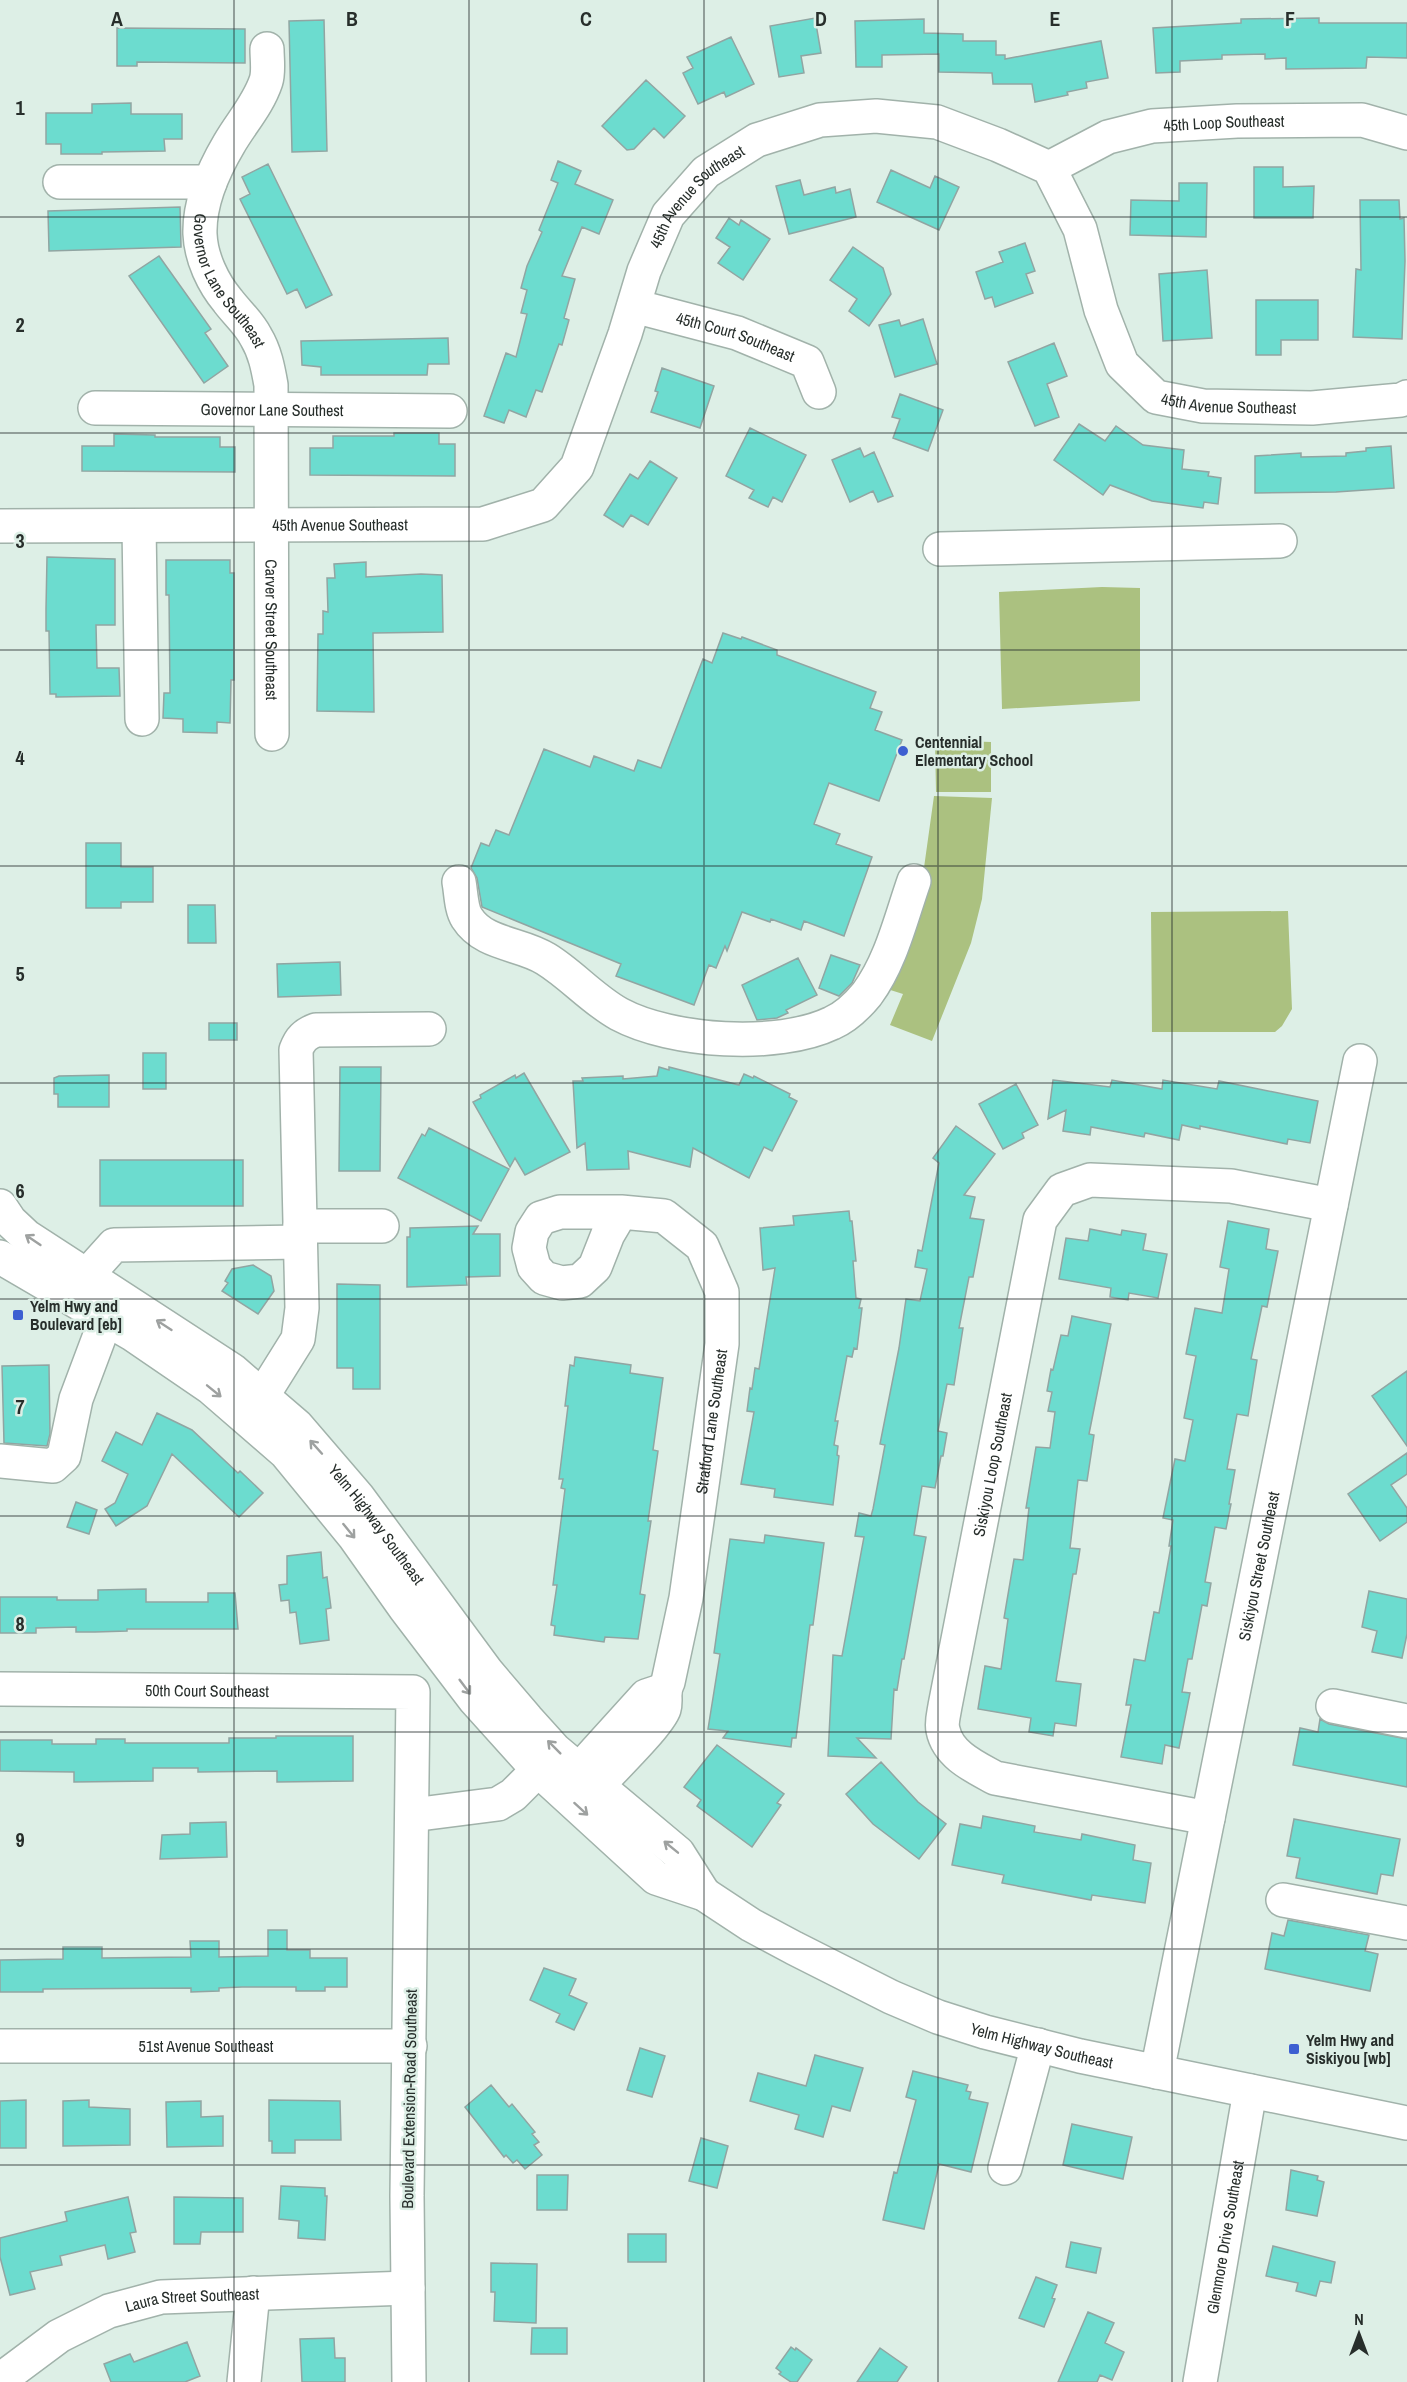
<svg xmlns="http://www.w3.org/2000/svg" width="1407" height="2382" font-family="'Archivo Narrow',sans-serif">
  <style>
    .green { fill: #abc180 }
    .building { fill: #6cdccf; stroke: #91a5a2; stroke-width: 1.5 }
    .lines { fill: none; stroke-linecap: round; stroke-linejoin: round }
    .minor-casing { stroke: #a1b2aa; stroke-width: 36 }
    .major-casing { stroke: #a1b2aa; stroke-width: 36 }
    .minor { stroke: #fff; stroke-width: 33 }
    .major { stroke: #fff; stroke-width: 33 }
    .oneway { stroke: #9ea1a0 }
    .grid { fill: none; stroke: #272e2b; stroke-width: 1.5; stroke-opacity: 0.55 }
    .poi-dot { fill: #3d5fd1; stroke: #ddefe6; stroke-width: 2 }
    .labels { text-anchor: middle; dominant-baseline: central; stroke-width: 5; stroke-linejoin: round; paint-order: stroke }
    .street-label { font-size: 16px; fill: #272e2b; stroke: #ddefe6 }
    .poi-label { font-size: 16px; font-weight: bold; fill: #272e2b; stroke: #ddefe6; text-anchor: start }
    .grid-label { font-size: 20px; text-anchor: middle; font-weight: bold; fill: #272e2b; stroke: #ddefe6; stroke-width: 5; stroke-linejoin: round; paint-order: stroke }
  </style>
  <rect width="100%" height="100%" fill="#ddefe6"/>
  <path class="green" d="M1102,587L1140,588V701L1002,709L999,592Z
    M935,740L991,742V792H936Z
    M934,796L992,798L982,899L971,943L932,1041L890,1025L903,994L884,988L922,882Z
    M1288,911L1292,1009L1282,1026L1275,1032H1152L1151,912Z"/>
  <path class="building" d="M815,18L821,53L801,56L804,73L779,77L770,26Z
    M1319,18V23H1407V58L1367,57L1366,68L1286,69V58L1265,59V54L1222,55V59L1180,61V72L1156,73L1153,28L1241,23V19Z
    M924,19V33L963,34V41H996V55H1005V59L1101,41L1108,78L1086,82L1087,88L1067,92L1068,95L1035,102L1032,84H993L992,73L939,72V54L882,55V67H856L855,21Z
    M324,20L327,151L292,152L289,21Z
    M117,28L245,29V63L137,62V66H117Z
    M731,37L754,84L726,97L724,92L698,104L683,73L693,68L687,57Z
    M646,80L685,116L664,138L654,128L634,149L627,150L602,126Z
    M131,103V114H182V139H164L165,151L102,152V154H61V144H46V113H92V104Z
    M558,161L581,171L575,184L613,200L599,234L582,227L562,276L575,279L564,318L569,320L562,345L559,344L542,392L536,390L526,417L509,410L504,423L484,416L506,353L516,357L527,314L521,313L527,290L521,288L527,266L542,232L539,230L558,183L551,180Z
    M268,164L332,295L306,308L297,289L287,294L240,199L250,194L242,177Z
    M1254,167H1283V187L1314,186L1313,218H1254Z
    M891,170L930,188L935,176L959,187L939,230L877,202Z
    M800,180L804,195L835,187L836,193L850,189L856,217L789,234L776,186Z
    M1179,183H1207L1206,237L1130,235L1131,200L1179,201Z
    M1360,200H1399L1400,219L1404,218L1405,261L1402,339L1353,337L1356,269L1361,270Z
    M180,207L181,247L49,251L48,211Z
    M729,218L739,225L741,220L770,239L743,280L718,263L730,247L716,238Z
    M1025,243L1035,271L1026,274L1033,293L995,307L992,297L985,299L976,272L1003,262L999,252Z
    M853,247L883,268L891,294L869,326L849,311L857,299L830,280Z
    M159,256L211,329L205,333L228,366L204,383L129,276Z
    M1207,270L1212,338L1163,341L1159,274Z
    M1256,300H1318V340H1281V355H1256Z
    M923,319L937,364L895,377L879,325L899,320L901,326Z
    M448,338L449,364H428L427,375H321V367L302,365L301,341Z
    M1054,343L1067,376L1047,384L1059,417L1035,426L1008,362Z
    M662,368L714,386L700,428L651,412L658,392L655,391Z
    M900,394L943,410L928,451L893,438L900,419L892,417Z
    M1079,424L1105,441L1116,426L1143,445L1184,450L1182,469L1209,472L1208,476L1221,478L1218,504L1204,502L1203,508L1152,501L1110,485L1103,495L1054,460Z
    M750,428L806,455L782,502L773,497L768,507L749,498L754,490L726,476Z
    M394,433H439V444H455V476L310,475V448H333V436H394Z
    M114,434L155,435V437H220V447H235V472L82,471V446H114Z
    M1391,446L1394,488L1336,492L1255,493V456L1301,453V457L1346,456V453L1366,451V448Z
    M860,448L864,457L874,452L893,496L878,502L873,491L850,502L832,460Z
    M650,461L677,478L648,525L631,515L623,527L604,515L630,474L638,479Z
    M47,557L115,559V625H96L97,668H119L120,696L56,697V694H50L49,631H46V609Z
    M166,560H230V573H234V680H231L230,723L217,722V733L183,732V719L163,718L164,693H170L169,595H166Z
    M366,562V577L421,574L442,575L443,632L373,633L374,712L317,711L318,634H323V611L328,612L327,578H335L334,564Z
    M723,633L741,639L742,637L777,650V655L876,692L870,708L882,712L875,730L902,740L879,801L829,783L814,824L840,834L836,844L872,857L844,936L804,921L801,930L771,919L770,922L742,912L727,951L725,946L716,968L709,965L694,1005L616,976L621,964L482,907L477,878L471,868L481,843L489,846L496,830L509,835L544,749L590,767L594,756L634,771L638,760L661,768L703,659L712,663Z
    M86,843H121V867H153V902H121V908H86Z
    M188,905H215L216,943H188Z
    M831,955L860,965L852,983L839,996L819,988Z
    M798,958L817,995L786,1010L788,1013L777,1018L757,1020L742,985Z
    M340,962L341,995L278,997L277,964Z
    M209,1023H237V1040H209Z
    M143,1053H166V1089H143Z
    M340,1067H381L380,1171H339Z
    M659,1067L669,1070V1067L739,1085L744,1074L753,1078L754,1076L790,1094L789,1097L797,1101L772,1151L764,1147L749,1178L693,1148L690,1167L628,1151L629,1169L587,1170L585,1143L577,1148L573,1081H583L582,1078L623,1076V1079L657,1076Z
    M524,1073L570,1152L525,1175L515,1158L510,1167L473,1102L481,1098L480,1095L515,1075L516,1078Z
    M109,1075V1107H58V1094H54V1078L59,1076Z
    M1053,1080L1110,1087L1112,1080L1162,1089L1163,1080L1217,1089L1219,1081L1318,1101L1310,1143L1288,1139L1287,1144L1200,1126V1129L1182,1125L1179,1140L1145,1133L1144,1137L1091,1127L1090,1135L1063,1131L1066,1110L1048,1119Z
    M1016,1084L1038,1125L1022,1133L1024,1138L1003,1149L979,1104Z
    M956,1126L995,1154L964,1195L975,1197L970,1218L984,1220L973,1277H969L959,1328H963L954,1385L947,1384L938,1431L947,1433L943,1456H941L935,1488L922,1486L914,1535L926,1537L904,1659H902L897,1690L894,1689L891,1739L857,1738L876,1758L828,1756L833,1655L842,1656L864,1537L855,1536L859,1513L871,1516L873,1509L885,1445L880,1444L899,1348L906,1299L920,1301L927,1269L915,1267L918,1250L922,1251L939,1163L933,1158Z
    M429,1128L509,1169L481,1221L398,1178L422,1134L425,1136Z
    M100,1160H243V1206H100Z
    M849,1211L850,1221H852L856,1261H853L856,1298L861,1299L859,1308H862L857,1349L854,1348L852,1357L847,1356L835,1421H838L834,1445L838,1446L837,1455L839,1456L833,1505L774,1497L775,1489L741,1484L754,1412L747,1411L750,1388L752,1389L755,1368L759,1369L775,1268L763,1270L760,1228L794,1225L793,1216Z
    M1228,1221L1269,1229L1266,1249L1278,1251L1267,1307L1262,1306L1251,1359L1257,1360L1248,1416L1237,1414L1227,1469L1235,1470L1229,1504H1231L1226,1529L1215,1527L1205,1582L1211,1583L1207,1606L1202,1605L1192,1659H1188L1182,1692L1190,1693L1179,1748L1165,1745L1162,1764L1121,1757L1131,1705H1126L1134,1659L1145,1661L1154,1612L1159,1613L1171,1546H1169L1173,1520L1163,1518L1175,1459L1185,1461L1193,1420L1184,1418L1196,1356L1186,1354L1195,1308L1222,1313L1229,1269L1220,1267Z
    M478,1226L473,1234H500V1276L466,1277L467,1285L407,1287V1237H410V1228Z
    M1090,1229L1121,1235L1122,1230L1146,1234L1143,1250L1167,1254L1158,1298L1129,1293L1128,1300L1110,1297L1111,1288L1059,1279L1066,1238L1088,1241Z
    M253,1265L271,1276L274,1291L258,1314L222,1291L228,1283L225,1281L232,1269Z
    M337,1284L380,1285V1389H353V1368H337Z
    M1072,1316L1111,1324L1089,1434L1094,1435L1087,1481L1078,1480L1070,1548L1080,1549L1076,1574H1073L1056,1681L1081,1684L1076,1726L1055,1723L1053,1736L1029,1732L1031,1718L978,1709L985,1666L1001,1669L1008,1619L1004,1618L1014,1559L1023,1560L1029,1508H1026L1036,1447L1050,1448L1055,1412L1048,1411L1052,1392L1047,1391L1051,1369L1053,1370L1061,1335L1068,1336Z
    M575,1357L631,1365L630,1373L663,1378L653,1450L658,1451L648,1521H651L640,1594L645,1595L638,1639L605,1637L604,1642L554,1635L555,1626L551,1625L557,1585H553L565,1489L561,1488L563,1479H559L568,1406H565L570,1365L574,1366Z
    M49,1365L50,1434L47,1446L4,1443L2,1366Z
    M1407,1371V1446L1372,1396Z
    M157,1413L192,1430L238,1473L240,1471L263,1493L239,1517L172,1454L147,1506L116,1526L105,1509L115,1503L128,1474L102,1461L116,1432L142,1445Z
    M1407,1453V1474L1391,1485L1407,1508V1522L1380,1541L1348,1494Z
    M76,1502L97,1510L89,1534L67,1527Z
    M765,1535L824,1543L813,1625H810L796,1738H792L791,1747L723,1738L728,1731L708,1729L720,1654L714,1653L730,1539L764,1543Z
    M321,1552L323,1578L327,1577L331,1608L326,1609L329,1640L300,1644L296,1612L290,1613L289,1600L281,1601L279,1585L287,1584V1556Z
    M146,1589V1602H208V1593H235L238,1629H127V1631L95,1632H76V1627L36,1628V1633H0V1597H57V1600H98V1590Z
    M1369,1591L1407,1599V1634L1402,1658L1372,1652L1377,1631L1362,1627Z
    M1320,1719L1329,1724L1407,1739V1787L1293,1765L1300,1728L1318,1732Z
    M276,1736H353V1781L277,1782V1771L198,1772V1768H153V1781L74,1782V1772L0,1771V1740H52V1744H96V1739H125V1743H229V1738H276Z
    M717,1745L784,1794L777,1803L781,1805L752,1847L697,1806L701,1800L684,1787Z
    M881,1762L918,1802L946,1824L919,1859L873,1824L846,1794Z
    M983,1816L1035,1826L1034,1832L1081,1840L1082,1834L1135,1845L1133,1860L1151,1863L1145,1903L1092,1895L1091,1900L1002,1883L1004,1875L952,1865L960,1824L981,1828Z
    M1294,1819L1400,1839L1393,1876L1381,1874L1377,1894L1296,1878L1300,1858L1287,1856Z
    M226,1822L227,1857L160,1859L162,1835L190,1834V1823Z
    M1288,1920L1369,1935L1365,1951L1378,1954L1370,1991L1265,1969L1272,1933L1284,1936Z
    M268,1930H287V1950H310V1958H347V1987H325V1991H296V1987H242L219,1988V1991L191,1992V1988L43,1989V1992H0V1960L63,1959V1947H102V1958L191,1957L190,1941H219V1957L268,1956Z
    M544,1968L576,1979L569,1995L587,2003L574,2030L556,2022L560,2014L530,2000Z
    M640,2048L665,2056L652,2097L627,2090Z
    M815,2055L863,2068L850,2111L832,2106L823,2137L795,2129L799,2115L750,2101L758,2073L806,2086Z
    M913,2071L968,2085L966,2091L971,2092L969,2099L988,2103L971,2172L939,2164L924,2229L883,2220L894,2172L897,2173L916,2100L906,2097Z
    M491,2085L509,2107L512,2104L535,2132L532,2134L539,2142L534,2145L542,2155L525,2169L517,2160L513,2163L506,2155L504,2157L465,2107Z
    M26,2100V2148H0V2101Z
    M89,2100V2107L130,2109V2145L63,2146V2101Z
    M269,2100L340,2101L341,2140H295V2153H272V2141H269Z
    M201,2101V2117L223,2116V2146L167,2147L166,2102Z
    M1072,2124L1132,2137L1123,2179L1063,2165Z
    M701,2138L728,2146L717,2188L689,2181Z
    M1291,2170L1318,2176L1317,2180L1324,2182L1317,2216L1286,2210Z
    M537,2175H568L567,2210H537Z
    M281,2186L325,2188V2196H327L325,2240L298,2238L299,2221L279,2219Z
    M128,2197L136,2232L130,2233L135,2252L108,2259L105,2245L60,2256L62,2265L30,2272L35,2289L10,2295L0,2257V2238L67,2221L65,2212Z
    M174,2197L243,2198V2232H201L200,2244H174Z
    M628,2234H666V2262H628Z
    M1071,2242L1101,2248L1096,2273L1066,2267Z
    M1273,2246L1335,2262L1331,2283L1320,2281L1316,2296L1296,2291L1298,2283L1266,2276Z
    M491,2263L537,2264L536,2323L494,2321L495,2292H491Z
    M1036,2277L1057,2285L1052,2298L1055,2299L1044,2327L1019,2318Z
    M1088,2312L1114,2323L1105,2343L1124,2352L1112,2380L1100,2375L1097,2382H1058Z
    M532,2328H567V2354H531Z
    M334,2338L335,2358H345V2382H302L300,2339Z
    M187,2342L200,2376L185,2382H111L104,2364L130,2354L134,2362Z
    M791,2347L795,2350L796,2348L812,2360L797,2382H791L779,2374L781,2372L776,2368Z
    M880,2348L907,2367L897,2382H857Z"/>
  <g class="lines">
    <defs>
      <g id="minor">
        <path id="s1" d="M267,49C267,59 269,72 266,81C258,105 241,123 229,144C213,171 199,202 200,234C201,258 213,283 228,301C237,313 249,323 256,337C265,352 268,368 271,385L272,734"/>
        <path id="s2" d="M1049,168L1108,137L1152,126L1237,121L1362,120L1407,133"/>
        <path d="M60,182H210"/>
        <path id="s3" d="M634,306L737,333L807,362L819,392"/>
        <path id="s4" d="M95,408L450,411"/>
        <path id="s5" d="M0,526L483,524L543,505L577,467L625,334L644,271L668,215L706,172L757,140L820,120L876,116L937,122L998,145L1049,168L1080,229L1101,310L1122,364L1156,397L1203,406L1312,408L1401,400L1407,397"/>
        <path d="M139,526L142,719"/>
        <path d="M940,549L1280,541"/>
        <path d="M459,882C461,892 461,909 467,918C484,945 521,943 546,959C572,975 592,999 619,1014C671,1042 778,1049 832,1023C846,1017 858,1005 867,994C891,962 901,918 914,881"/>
        <path d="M300,1226H382"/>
        <path d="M87,1275L114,1245L300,1242"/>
        <path d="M263,1395L298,1339L302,1308L296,1050C300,1039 305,1034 316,1030L429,1029"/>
        <path d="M0,1461L53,1466L64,1456L76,1399L106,1319"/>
        <path id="s6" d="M0,1689L413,1692L407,2196L409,2382"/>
        <path d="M1333,1706L1407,1721"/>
        <path d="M579,1770L646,1696L664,1690"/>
        <path id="s7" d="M597,1786C610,1772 660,1723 664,1709C667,1699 662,1693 668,1682L686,1598L722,1344V1292L702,1246L664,1216L621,1212H560L541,1218L532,1232L529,1248L534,1267L544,1278L562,1283L580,1281L595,1267L608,1234L621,1212"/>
        <path d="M412,1815L498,1804L513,1795L538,1770"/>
        <path id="s8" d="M1208,1818L995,1778C975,1767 948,1755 943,1730C941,1723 944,1713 945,1706L1040,1220L1062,1190L1090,1180L1231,1186L1331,1205"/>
        <path d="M1283,1900L1407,1923"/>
        <path id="s9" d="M0,2046H410"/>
        <path id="s10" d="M1157,2072L1360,1061"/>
        <path d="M1005,2168L1038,2045"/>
        <path id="s11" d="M0,2380L59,2336L109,2311L161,2297L408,2288"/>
        <path d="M244,2382L253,2293"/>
        <path id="s12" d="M1200,2382L1250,2091"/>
      </g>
      <g id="major">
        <path id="s13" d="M0,1206L10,1221L26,1236L232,1370L297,1426L358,1497L487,1672L527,1719L555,1750L678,1853L704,1894"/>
        <path id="s14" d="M0,1257L132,1334L211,1388L286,1453L354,1536L405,1608L475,1700L538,1770L656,1878L704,1894L751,1925L794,1948L891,1997L938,2017L985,2032L1080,2056L1407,2123"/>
      </g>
    </defs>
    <use href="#minor" class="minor-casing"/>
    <use href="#major" class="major-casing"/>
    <use href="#minor" class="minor"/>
    <use href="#major" class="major"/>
  </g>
  <defs><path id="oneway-shaft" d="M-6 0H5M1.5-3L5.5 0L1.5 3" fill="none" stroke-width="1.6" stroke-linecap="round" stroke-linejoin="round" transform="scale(1.5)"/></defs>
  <g class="oneway">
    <use href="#oneway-shaft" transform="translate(33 1240) rotate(-146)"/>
    <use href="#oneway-shaft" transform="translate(164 1325) rotate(-147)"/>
    <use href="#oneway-shaft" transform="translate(214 1391) rotate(39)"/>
    <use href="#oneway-shaft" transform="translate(316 1447) rotate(-132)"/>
    <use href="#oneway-shaft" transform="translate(349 1531) rotate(51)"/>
    <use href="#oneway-shaft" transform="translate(465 1687) rotate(53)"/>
    <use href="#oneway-shaft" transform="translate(554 1747) rotate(-135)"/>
    <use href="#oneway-shaft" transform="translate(581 1809) rotate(42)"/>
    <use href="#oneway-shaft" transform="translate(671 1847) rotate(-141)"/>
  </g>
  <path class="grid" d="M234,0V2382M469,0V2382M704,0V2382M938,0V2382M1172,0V2382M0,217H1407M0,433H1407M0,650H1407M0,866H1407M0,1083H1407M0,1299H1407M0,1516H1407M0,1732H1407M0,1949H1407M0,2165H1407"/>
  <g class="poi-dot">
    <circle cx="903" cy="751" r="6"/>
    <rect x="12" y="1309" width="12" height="12" rx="3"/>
    <rect x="1288" y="2043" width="12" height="12" rx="3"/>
  </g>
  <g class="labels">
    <g class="street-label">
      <text stroke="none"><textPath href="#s2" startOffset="184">45th Loop Southeast</textPath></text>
      <text stroke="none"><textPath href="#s5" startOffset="898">45th Avenue Southeast</textPath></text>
      <text stroke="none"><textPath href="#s1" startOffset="256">Governor Lane Southeast</textPath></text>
      <text stroke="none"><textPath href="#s3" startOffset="106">45th Court Southeast</textPath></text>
      <text stroke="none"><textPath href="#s5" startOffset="1618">45th Avenue Southeast</textPath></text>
      <text stroke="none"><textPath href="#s4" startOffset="177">Governor Lane Southest</textPath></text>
      <text stroke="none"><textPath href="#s5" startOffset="340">45th Avenue Southeast</textPath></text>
      <text stroke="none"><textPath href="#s1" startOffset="616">Carver Street Southeast</textPath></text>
      <text stroke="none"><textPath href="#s7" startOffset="394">Stratford Lane Southeast</textPath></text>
      <text stroke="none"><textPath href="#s8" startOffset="560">Siskiyou Loop Southeast</textPath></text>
      <text stroke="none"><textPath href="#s13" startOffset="498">Yelm Highway Southeast</textPath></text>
      <text stroke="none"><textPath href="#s10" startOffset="516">Siskiyou Street Southeast</textPath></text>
      <text stroke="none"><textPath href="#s6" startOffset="207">50th Court Southeast</textPath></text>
      <text stroke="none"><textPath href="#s9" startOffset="206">51st Avenue Southeast</textPath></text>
      <text stroke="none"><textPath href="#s14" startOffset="1336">Yelm Highway Southeast</textPath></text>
      <text transform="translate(409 2099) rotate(-89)">Boulevard Extension-Road Southeast</text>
      <text stroke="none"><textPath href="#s12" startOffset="147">Glenmore Drive Southeast</textPath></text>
      <text stroke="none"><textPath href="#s11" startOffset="214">Laura Street Southeast</textPath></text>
    </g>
    <g class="poi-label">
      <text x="915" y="742">Centennial<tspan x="915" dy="18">Elementary School</tspan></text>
      <text x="30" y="1306">Yelm Hwy and<tspan x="30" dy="18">Boulevard [eb]</tspan></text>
      <text x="1306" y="2040">Yelm Hwy and<tspan x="1306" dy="18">Siskiyou [wb]</tspan></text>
    </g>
  </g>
  <g class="grid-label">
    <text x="117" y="26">A</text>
    <text x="352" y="26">B</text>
    <text x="586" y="26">C</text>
    <text x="821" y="26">D</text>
    <text x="1055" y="26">E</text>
    <text x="1290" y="26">F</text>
    <text x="20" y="115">1</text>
    <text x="20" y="332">2</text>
    <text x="20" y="548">3</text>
    <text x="20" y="765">4</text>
    <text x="20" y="981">5</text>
    <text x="20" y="1198">6</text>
    <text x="20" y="1414">7</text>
    <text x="20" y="1631">8</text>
    <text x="20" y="1847">9</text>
  </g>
  <g transform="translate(1359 2334)" stroke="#ddefe6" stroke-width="4.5" paint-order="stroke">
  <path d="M0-4.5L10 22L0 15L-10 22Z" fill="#272e2b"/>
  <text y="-9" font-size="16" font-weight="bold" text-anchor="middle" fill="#272e2b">N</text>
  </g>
</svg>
